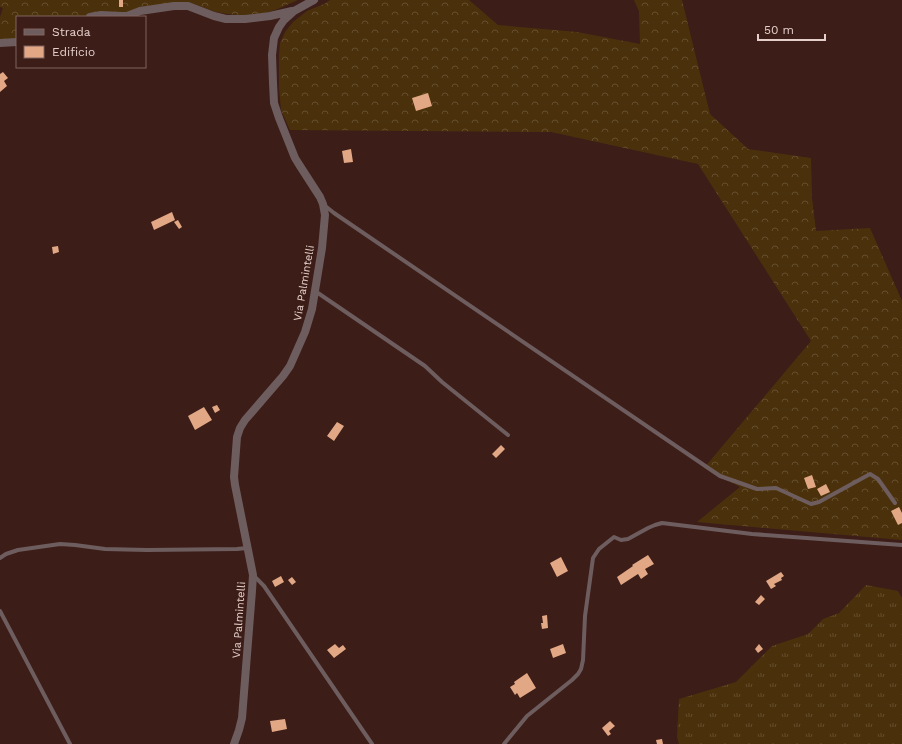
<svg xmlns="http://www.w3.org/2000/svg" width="902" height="744" font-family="'Work Sans',sans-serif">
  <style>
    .grass { fill: url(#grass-tufts) }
    .forest { fill: url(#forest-crowns) }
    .building { fill: #e2a785 }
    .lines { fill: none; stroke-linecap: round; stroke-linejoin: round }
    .service { stroke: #6e5d5f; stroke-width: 4 }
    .minor { stroke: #6e5d5f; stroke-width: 8 }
    .labels { text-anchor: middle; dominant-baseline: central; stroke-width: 4; stroke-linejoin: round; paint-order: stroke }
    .street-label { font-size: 11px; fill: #e5cfcb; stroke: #3c1d17 }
  </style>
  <defs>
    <pattern id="grass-tufts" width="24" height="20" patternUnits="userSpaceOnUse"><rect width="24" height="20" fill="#4b310b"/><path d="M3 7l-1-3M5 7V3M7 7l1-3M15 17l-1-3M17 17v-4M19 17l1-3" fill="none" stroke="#654e2d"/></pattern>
    <pattern id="forest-crowns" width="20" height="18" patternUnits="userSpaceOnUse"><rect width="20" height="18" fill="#4b310b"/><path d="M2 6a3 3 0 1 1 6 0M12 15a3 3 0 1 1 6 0" fill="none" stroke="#654e2d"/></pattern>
  </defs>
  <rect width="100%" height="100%" fill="#3c1d17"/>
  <path class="grass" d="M866,585L898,591L902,598V744H679L677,737L679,699L736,682L772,646L808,634L823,619L839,613Z"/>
  <path class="forest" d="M0,0H298C288,4 279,9 269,12C254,16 232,16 217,12C205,9 194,2 181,2L127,13L92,14L84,17H17V39L0,40V17L3,8L0,7Z
    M330,0H469L498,25L577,32L640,44L639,11L634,0H682L710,114L748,149L811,158L812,198L816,231L870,228L902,301V540L697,522L740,487L704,468L811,341L698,164L551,132L290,130L281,110L279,87V55L280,43L285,32L293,22L307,11L324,4Z"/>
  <path class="building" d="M119,0H123V7H119Z
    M3,72L8,78L4,81L7,86L0,92V74Z
    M428,93L432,106L416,111L412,98Z
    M351,149L353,162L344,163L342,151Z
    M172,212L175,220L154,230L151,222Z
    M178,220L182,227L179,229L174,222Z
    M58,246L59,252L53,254L52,247Z
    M217,405L220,410L215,413L212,407Z
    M204,407L212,420L195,430L188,416Z
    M337,422L344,426L334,441L327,436Z
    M501,445L505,449L496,458L492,454Z
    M812,475L816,487L808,489L804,478Z
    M826,484L830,492L821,496L817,489Z
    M899,507L902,513V523L898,525L891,511Z
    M648,555L654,564L645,569L648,574L641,579L638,574L621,585L617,577L633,566L632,565Z
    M561,557L568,571L557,577L550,563Z
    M781,572L784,576L781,578L782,580L774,584L776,586L771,589L766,581Z
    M281,576L284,582L275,587L272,581Z
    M292,577L296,582L292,585L288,580Z
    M761,595L765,599L759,605L755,602Z
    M547,615L548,628L542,629L541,623H543L542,616Z
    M335,644L339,648L343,645L346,649L334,658L327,650Z
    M563,644L566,653L553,658L550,649Z
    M759,644L763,649L758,653L755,649Z
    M527,673L536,688L520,698L517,693L515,695L510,687L515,684L514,682Z
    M285,719L287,729L272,732L270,721Z
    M610,721L615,726L609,731L611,734L608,736L602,728Z
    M662,739L663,744H657L656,740Z"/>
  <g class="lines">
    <path class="service" d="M324,205L334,213L720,476L757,489L776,488L811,504L819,502L870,474L878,479L895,503
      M315,291L425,366L442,382L508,435
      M0,558L6,554L18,550L60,544L75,545L105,549L147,550L237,549L247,548
      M253,575L264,586L372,744
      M0,611L70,744
      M504,744L527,716L572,680L578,674L581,669L583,660L585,616L593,558L599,549L614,537L621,540L628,539L648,528L655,525L662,523L752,534L902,545"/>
    <path class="minor" d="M90,17L101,15L121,16H127L140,11L174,6H188L214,16L226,19H245L270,16L292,11
      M0,43L17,42
      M234,744L239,730L242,718L252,591L253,575L235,485L234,477L237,437L240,428L245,420L283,376L290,366L305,332L312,309L322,248L325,215L323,204L320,197L300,166L295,158L279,118L274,103L273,83L272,55L274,38L279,27L284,20L294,11L314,0"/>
  </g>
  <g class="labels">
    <g class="street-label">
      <text transform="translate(304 283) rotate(-80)">Via Palmintelli</text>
      <text transform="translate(239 620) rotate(-86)">Via Palmintelli</text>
    </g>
  </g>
  <rect x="16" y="16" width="130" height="52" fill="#3c1d17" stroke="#80645f"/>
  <rect x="24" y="29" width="20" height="6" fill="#6e5d5f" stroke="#80645f"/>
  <text x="52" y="36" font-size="12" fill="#e5cfcb">Strada</text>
  <rect x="24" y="46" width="20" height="12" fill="#e2a785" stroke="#80645f"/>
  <text x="52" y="56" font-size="12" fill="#e5cfcb">Edificio</text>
  <path d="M758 34v6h67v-6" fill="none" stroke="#e5cfcb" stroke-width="2"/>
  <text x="764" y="34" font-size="12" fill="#e5cfcb" stroke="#3c1d17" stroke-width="3" paint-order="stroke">50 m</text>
</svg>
